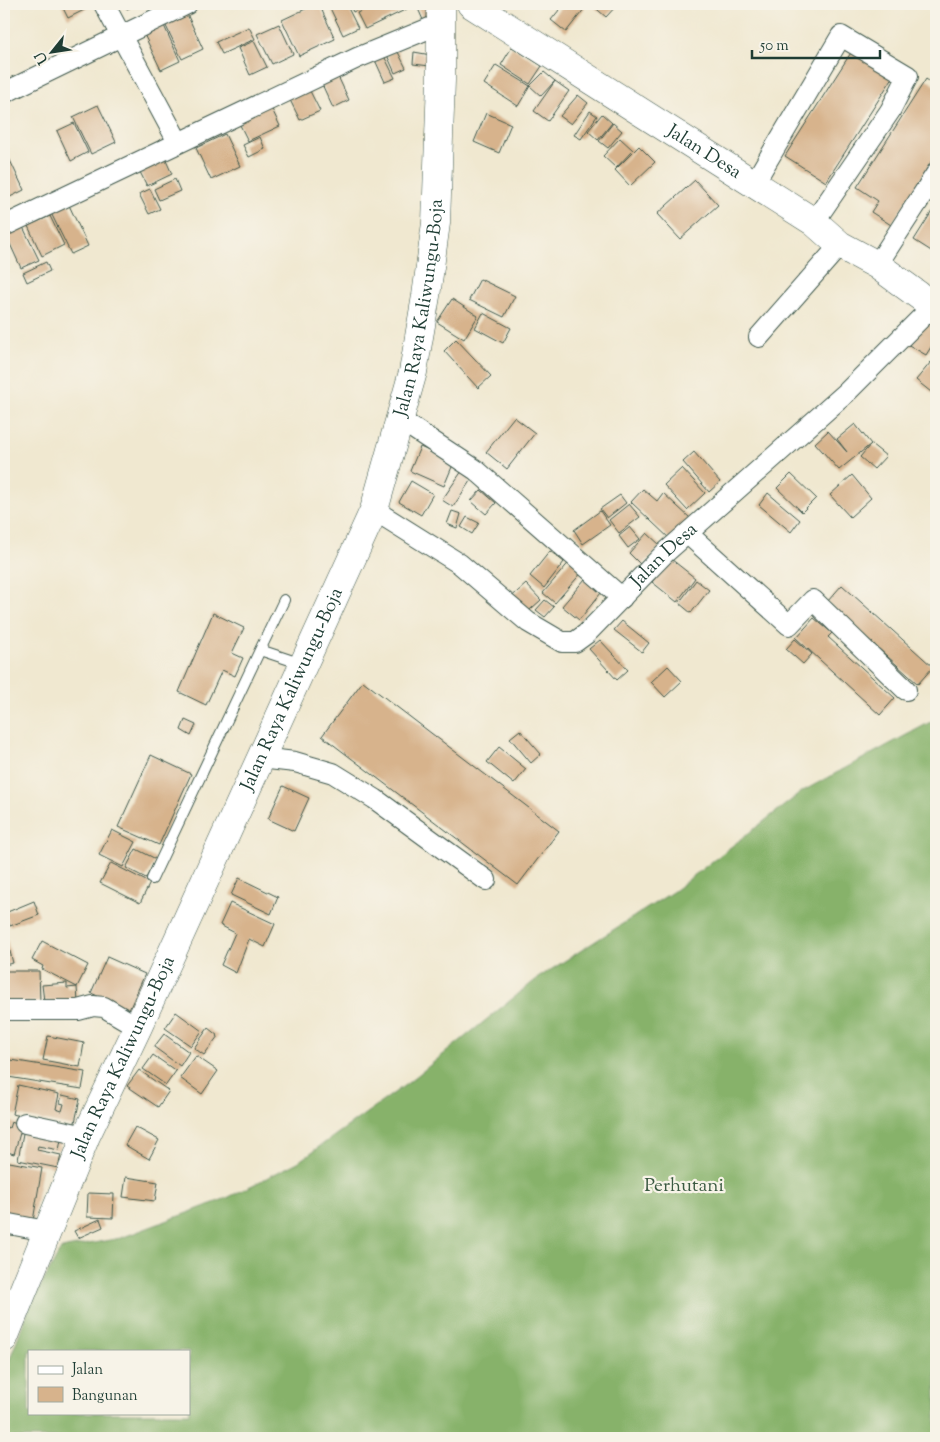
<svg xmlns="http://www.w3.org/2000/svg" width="940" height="1442" font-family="'Sorts Mill Goudy',serif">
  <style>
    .forest { fill: #87b26b; stroke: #537850; fill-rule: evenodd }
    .building { fill: #d7b38c }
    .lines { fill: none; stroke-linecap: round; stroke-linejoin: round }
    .lane-casing { stroke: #3e574b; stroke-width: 12 }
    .street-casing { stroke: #3e574b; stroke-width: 22 }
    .secondary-casing { stroke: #3e574b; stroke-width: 29 }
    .lane { stroke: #fff; stroke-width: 10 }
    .street { stroke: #fff; stroke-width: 20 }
    .secondary { stroke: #fff; stroke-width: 28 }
    .labels { text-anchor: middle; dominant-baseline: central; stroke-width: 4.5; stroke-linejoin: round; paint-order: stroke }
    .street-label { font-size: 19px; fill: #1f3d34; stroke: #f7f3e8 }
    .park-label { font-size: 19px; fill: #3b5a42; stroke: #f7f3e8 }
  </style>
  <rect width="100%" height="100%" fill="#f7f3e8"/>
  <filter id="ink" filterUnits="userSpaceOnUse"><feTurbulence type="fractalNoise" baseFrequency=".02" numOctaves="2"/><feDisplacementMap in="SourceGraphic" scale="10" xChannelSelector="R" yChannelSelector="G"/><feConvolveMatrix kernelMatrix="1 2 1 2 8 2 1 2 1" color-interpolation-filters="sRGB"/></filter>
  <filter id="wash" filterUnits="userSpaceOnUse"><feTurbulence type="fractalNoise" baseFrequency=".0096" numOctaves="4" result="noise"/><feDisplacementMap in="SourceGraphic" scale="20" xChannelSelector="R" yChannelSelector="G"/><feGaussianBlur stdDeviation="1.12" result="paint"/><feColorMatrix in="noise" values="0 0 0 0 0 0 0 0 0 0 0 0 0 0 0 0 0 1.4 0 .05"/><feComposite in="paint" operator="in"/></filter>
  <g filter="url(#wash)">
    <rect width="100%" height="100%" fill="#f0e8d0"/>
    <path class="forest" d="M936,719V1438H4V1374L30,1306L61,1249L121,1238L227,1198L298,1162L408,1083L538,978L674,891L803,791ZM29,1351H189V1413H29Z"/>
    <g id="blocks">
      <path class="building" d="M61,4H86L88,8L68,18Z
        M124,4H138L127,9Z
        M316,4H319L335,39L299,56L282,20Z
        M338,4H346L358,28L343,35L330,8Z
        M349,4H370L353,12Z
        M376,4H404L407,9L365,29L357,13Z
        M416,4H430L435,14L423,20Z
        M564,4H580L585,8L566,32L551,20Z
        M591,4H618L606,17Z
        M187,14L203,49L182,59L165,24Z
        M161,19L180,61L161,70L141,28Z
        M279,24L293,54L272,64L257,34Z
        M249,27L255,39L222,54L216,42Z
        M254,41L267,67L250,75L238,48Z
        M512,47L542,66L530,84L501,65Z
        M854,48L895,74L826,182L785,156Z
        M397,50L406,68L395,73L387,55Z
        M414,52L431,55L430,66L413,64Z
        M384,56L395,78L385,82L375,60Z
        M496,65L530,86L518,106L484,84Z
        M336,72L349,100L333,108L320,80Z
        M544,72L555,81L541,96L530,86Z
        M926,79L936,86V154L891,225L871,212L878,201L857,187Z
        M555,81L569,91L548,121L534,111Z
        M307,85L320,111L300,120L287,94Z
        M578,95L588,103L571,124L560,116Z
        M269,103L280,126L248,141L237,119Z
        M98,105L116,142L91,154L73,117Z
        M590,111L597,116L581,139L574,135Z
        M486,113L511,124L499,153L474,142Z
        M602,114L612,123L598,140L588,131Z
        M74,123L88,152L71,161L57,131Z
        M613,123L622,131L608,148L599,141Z
        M225,134L240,166L211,180L196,148Z
        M260,137L265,149L249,157L243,145Z
        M620,138L633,150L616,168L603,156Z
        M639,146L655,162L630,186L615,170Z
        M7,154L24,190L8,198L4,190V155Z
        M164,156L172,174L147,186L138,168Z
        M175,179L180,191L159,200L154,189Z
        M695,180L718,205L680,239L657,214Z
        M150,189L160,209L149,214L139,194Z
        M68,203L88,246L71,254L50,211Z
        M936,205V254L914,240Z
        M50,216L64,245L42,256L28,226Z
        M22,225L39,260L21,268L5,233Z
        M46,262L50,271L27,282L23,273Z
        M480,279L515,296L504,317L469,300Z
        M452,299L478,316L464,339L437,322Z
        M483,313L511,328L503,343L475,328Z
        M923,320L936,329V339L926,355L907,344Z
        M456,339L491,376L478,388L444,351Z
        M931,362L936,366V396L916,380Z
        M514,417L535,433L507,469L486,452Z
        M855,424L871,444L839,470L815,443L828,431L847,452L837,439Z
        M871,444L886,456L874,469L860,457Z
        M420,447L454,462L444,486L410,471Z
        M694,452L720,482L709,492L683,462Z
        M682,468L705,493L687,510L664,485Z
        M462,471L472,478L453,507L442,500Z
        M791,474L816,498L802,512L777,488Z
        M852,475L871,498L850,517L830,495Z
        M411,481L433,494L421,515L399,502Z
        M643,489L657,501L663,493L690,518L671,540L631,502Z
        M481,490L496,503L486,514L471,501Z
        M768,493L800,520L791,532L759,505Z
        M620,495L626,503L607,518L600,509Z
        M629,504L640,517L619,533L609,520Z
        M452,511L461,514L457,528L447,524Z
        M600,511L610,525L583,544L574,530Z
        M467,517L479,523L472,534L461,527Z
        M630,527L640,539L628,548L619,536Z
        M647,533L661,546L642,566L629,553Z
        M550,551L564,562L544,588L530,576Z
        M671,559L695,578L677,602L652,582Z
        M571,560L584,570L555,603L543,593Z
        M585,579L601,593L579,620L562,606Z
        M696,580L709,590L691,613L679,603Z
        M526,584L541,600L523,616L508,600Z
        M842,585L933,667L918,684L827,602Z
        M545,600L554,607L545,617L536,610Z
        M213,613L244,628L232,653L243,658L235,676L222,670L206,705L179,692Z
        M814,618L832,633L828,637L895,698L880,715L796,638Z
        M622,621L649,643L642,652L614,630Z
        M795,639L812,654L803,664L786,649Z
        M600,640L628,670L617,680L589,649Z
        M668,666L682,681L665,697L651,682Z
        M363,681L559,831L518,885L322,736Z
        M185,720L196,725L191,736L181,730Z
        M520,730L541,754L531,763L510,738Z
        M499,747L526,769L514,784L487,762Z
        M151,755L191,774L159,845L118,827Z
        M283,786L309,798L294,831L268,819Z
        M112,830L136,842L123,867L99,855Z
        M136,849L156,859L146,878L126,868Z
        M111,863L150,883L140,903L100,883Z
        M239,878L278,897L271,914L231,895Z
        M34,901L39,915L10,926L5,913Z
        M230,903L275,924L265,947L249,939L236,973L221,965L235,933L220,925Z
        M4,936H6L13,963L4,965Z
        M42,941L88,965L77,987L42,969L43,966L32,960Z
        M107,957L145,974L129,1010L91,993Z
        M4,971H39L40,1002H4Z
        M67,983V988L77,987L78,1003L44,1001L42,985Z
        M176,1012L202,1031L191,1046L165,1028Z
        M208,1028L218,1036L204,1055L194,1048Z
        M164,1034L189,1052L180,1066L154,1047Z
        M48,1036L84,1043L80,1067L43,1060Z
        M153,1055L176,1071L166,1085L143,1069Z
        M196,1056L218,1071L202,1094L180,1078Z
        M11,1060L85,1072L82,1089L8,1077Z
        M139,1070L169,1091L158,1107L127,1086Z
        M18,1085L59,1094L56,1109L62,1111L64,1104L60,1103L62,1095L80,1099L74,1127L12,1114Z
        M11,1122L22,1126L14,1154L4,1151V1126L9,1128Z
        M135,1127L159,1140L149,1159L125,1145Z
        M24,1128L62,1135L59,1150L38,1146L37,1150L61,1155L58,1168L18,1160Z
        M4,1161L42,1168L33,1221L4,1216Z
        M126,1177L158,1182L155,1201L123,1197Z
        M88,1193L114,1194L113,1218L87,1217Z
        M100,1219L103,1227L78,1238L74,1231Z"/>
    </g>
  </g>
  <g filter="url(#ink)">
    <use href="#blocks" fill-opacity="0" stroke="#3e574b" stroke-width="1"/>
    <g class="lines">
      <defs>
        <path id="lane" d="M260,650L284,600
          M152,879L260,650L302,664"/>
        <g id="street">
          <path d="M104,4L178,142"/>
          <path d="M4,93L187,4"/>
          <path d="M753,185L841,36L908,76L890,111L814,222"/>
          <path d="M4,226L357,58L442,23"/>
          <path d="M877,265L936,174"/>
          <path d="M759,337L840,245"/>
          <path d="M399,419L476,470L622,598"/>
          <path id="s1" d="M374,510L460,564L528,622L562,642H575L586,634L665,553L846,393L933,306"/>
          <path d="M688,534L789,625L813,600L906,690"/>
          <path d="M260,758L295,762L333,773L375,799L486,880"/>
          <path d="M4,1010H78L93,1006L104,1007L138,1027"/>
          <path d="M25,1123L86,1136"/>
          <path d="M4,1223L46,1231"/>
        </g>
        <g id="secondary">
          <path id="s2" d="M471,4L814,222L840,245L877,265L936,308"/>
          <path id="s3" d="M4,1338L86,1136L138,1027L374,510L413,372L426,296L436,223L441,80V4"/>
        </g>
      </defs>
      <use href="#lane" class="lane-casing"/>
      <use href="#street" class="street-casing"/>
      <use href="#secondary" class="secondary-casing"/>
      <use href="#lane" class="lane"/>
      <use href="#street" class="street"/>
      <use href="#secondary" class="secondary"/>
    </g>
  </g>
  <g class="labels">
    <g class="street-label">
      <text stroke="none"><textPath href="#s2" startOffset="276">Jalan Desa</textPath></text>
      <text stroke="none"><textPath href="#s3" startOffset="1115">Jalan Raya Kaliwungu-Boja</textPath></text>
      <text stroke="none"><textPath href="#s1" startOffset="368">Jalan Desa</textPath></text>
      <text stroke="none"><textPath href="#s3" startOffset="710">Jalan Raya Kaliwungu-Boja</textPath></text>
      <text stroke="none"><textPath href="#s3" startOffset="305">Jalan Raya Kaliwungu-Boja</textPath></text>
    </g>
    <g class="park-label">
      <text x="684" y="1186">Perhutani</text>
    </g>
  </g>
  <rect width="940" height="1442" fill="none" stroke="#f7f3e8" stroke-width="20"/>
  <rect x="28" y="1350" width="162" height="65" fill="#f7f3e8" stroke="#a1aaa0"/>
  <rect x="38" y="1366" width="25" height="8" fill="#ffffff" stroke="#a1aaa0"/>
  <text x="72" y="1374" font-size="15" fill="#1f3d34">Jalan</text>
  <rect x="38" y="1387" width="25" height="15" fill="#d7b38c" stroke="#a1aaa0"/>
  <text x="72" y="1400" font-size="15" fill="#1f3d34">Bangunan</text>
  <g transform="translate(52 52) rotate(240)" stroke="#f7f3e8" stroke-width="4" paint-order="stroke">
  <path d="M0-4L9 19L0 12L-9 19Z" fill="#1f3d34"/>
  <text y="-8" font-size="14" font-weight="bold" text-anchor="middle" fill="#1f3d34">U</text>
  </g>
  <path d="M752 50v8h128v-8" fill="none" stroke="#1f3d34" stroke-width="2.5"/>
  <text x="760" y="50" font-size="15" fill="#1f3d34" stroke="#f7f3e8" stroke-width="4" paint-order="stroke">50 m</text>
</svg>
